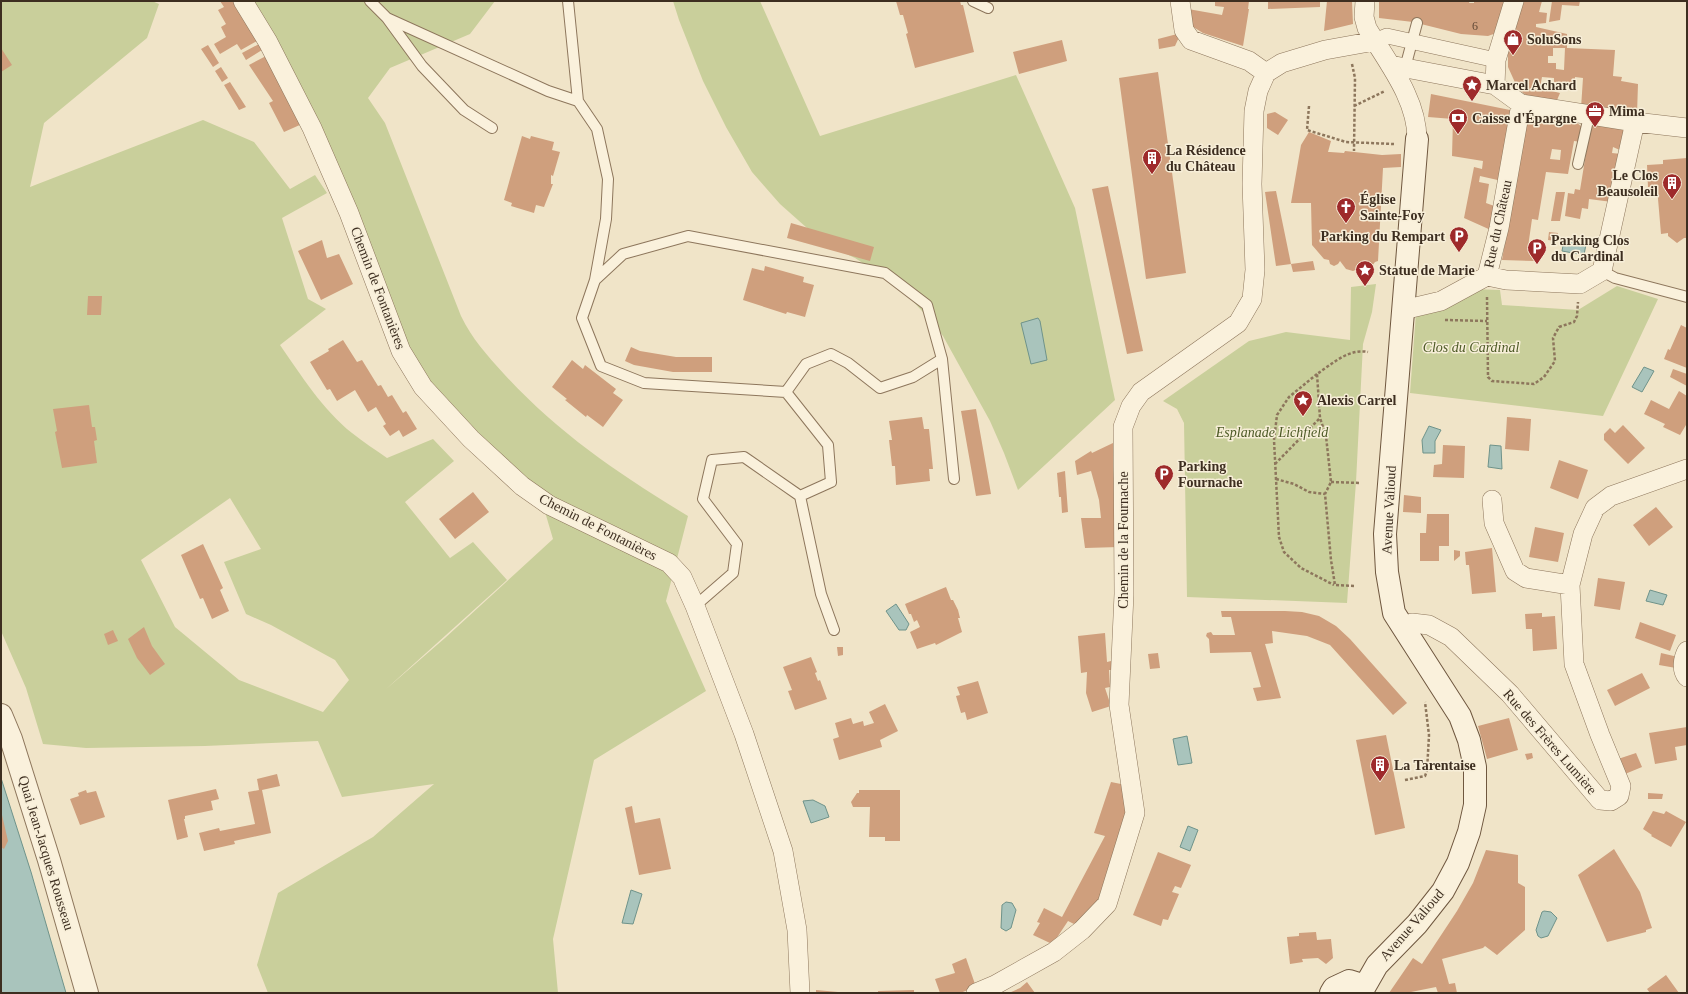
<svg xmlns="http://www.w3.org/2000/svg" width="1688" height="994" font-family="'Times New Roman',serif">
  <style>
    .green { fill: #c9cf9b; fill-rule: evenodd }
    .water { fill: #a9c4bc; stroke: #6f938a }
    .building { fill: #cf9f7d; fill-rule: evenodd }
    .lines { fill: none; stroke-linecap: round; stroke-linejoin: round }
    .service-casing { stroke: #8d765c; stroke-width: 12 }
    .pedestrian-casing { stroke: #8d765c; stroke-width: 16 }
    .minor-casing { stroke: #8d765c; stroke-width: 20 }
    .tertiary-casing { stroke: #8d765c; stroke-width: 24 }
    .secondary-casing { stroke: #6f573f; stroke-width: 24 }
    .path { stroke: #8d765c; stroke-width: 2.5; stroke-dasharray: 3 2; stroke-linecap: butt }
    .service { stroke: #faf1dc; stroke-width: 10 }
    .pedestrian { stroke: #faf1dc; stroke-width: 15 }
    .minor { stroke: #faf1dc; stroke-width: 19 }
    .tertiary { stroke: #faf1dc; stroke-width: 22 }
    .secondary { stroke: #faf1dc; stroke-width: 22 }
    .labels { text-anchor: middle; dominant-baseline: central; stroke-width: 3; stroke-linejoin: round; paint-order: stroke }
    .number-label { font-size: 12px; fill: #624a37 }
    .poi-label { font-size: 14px; font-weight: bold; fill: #3d2e20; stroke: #f7eed8; text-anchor: start }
    .street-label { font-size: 14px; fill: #3d2e20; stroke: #f7eed8 }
    .park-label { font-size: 14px; font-style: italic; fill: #4d5a26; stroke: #f7eed8 }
  </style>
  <rect width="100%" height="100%" fill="#f0e4c8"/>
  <path class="green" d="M1,1H152L159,4L147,38L44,123L30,187L203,120L254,142L290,189L315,175L327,193L282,218L308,299L326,309L280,345C301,375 322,409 352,433C363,442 376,450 387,458L433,439L454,461L405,502L450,558L473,542L507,580L385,690L445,638L553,539L540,495L428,382L399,327L249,1H495L470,34L390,68L368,98L385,123L461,316C472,339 487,355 504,374C558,433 620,475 688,516L666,601L706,691L594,760L553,939L558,993H268L257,965L278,893L373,837L434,784L342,797L318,741L205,746L86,748L43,744L26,688L1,631ZM230,498L261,549L224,562L246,614L271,625L335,660L349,680L323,712L239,680L175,627L141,560Z
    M673,1H760L820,136L1016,75L1075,208L1115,400L1018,490L1004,453L990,421L943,336L933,323L910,298L884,277L855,258L825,244L780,204L752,172L726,127L703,81L679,20Z
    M1376,284L1372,312L1363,344L1356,482L1347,603L1187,597L1184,423L1177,409L1163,401L1249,341L1286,332L1350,340L1351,287Z
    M1617,286L1658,299L1603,416L1410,393L1416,313L1473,289L1500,290L1502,305L1578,310Z"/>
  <path class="water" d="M1564,240L1586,244L1584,255L1562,251Z
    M1038,318L1040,321L1047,360L1031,364L1021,323Z
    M1644,367L1654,371L1642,392L1632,387Z
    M1429,426L1441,430L1435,441V453H1423L1422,440Z
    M1490,445L1501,446L1502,469L1488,467Z
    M1650,590L1667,595L1663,605L1646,601Z
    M896,604L909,624L906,630H899L886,611Z
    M1187,736L1192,763L1178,765L1173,739Z
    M1,778L31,872L66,993H1Z
    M813,800L825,806L829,817L811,823L803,801Z
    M1188,826L1198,830L1190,851L1180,847Z
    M631,890L642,894L633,924L622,923Z
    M1006,902L1012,903L1016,910L1011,928L1006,931L1001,928L1002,905Z
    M1544,911L1551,912L1557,918L1548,936L1541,938L1538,936L1536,930L1542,912Z"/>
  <path class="building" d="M220,1H234L257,41L241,50L237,44L220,54L214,44L226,37L221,27L226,24L218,10L224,7Z
    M896,1H960L961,5H963L974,52L915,68L906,34L908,33L903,15H900Z
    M1212,1H1249L1248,9H1249L1243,46L1203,33L1190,25L1188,9L1222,15L1224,7L1215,6V2Z
    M1268,1H1320V7L1268,9Z
    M1327,1H1352L1353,24L1324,31Z
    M1379,1H1470L1469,3H1474V1H1505L1499,32L1488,36L1461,34L1413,22L1379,18Z
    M1521,1H1542L1539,12L1547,13L1546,23L1536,24V27L1567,34V48L1615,50L1613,76L1622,77L1621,81L1638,84L1637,114L1581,108L1583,78L1575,77V83L1554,82V78L1542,77L1540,88L1560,93L1555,105L1537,103L1518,89L1508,67V46ZM1553,48H1565L1564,70L1556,69V63H1548V56H1553Z
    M1552,1H1580L1579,6L1562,5L1560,20L1549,22Z
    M1181,33L1175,46L1159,49L1158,39Z
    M1062,40L1067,61L1019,74L1013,52Z
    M259,44L262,50L246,60L242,53Z
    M208,45L219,63L213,67L201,49Z
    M1,48L12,65L1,72Z
    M266,56L302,124L284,132L269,103L273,101L249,65Z
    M221,67L228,78L222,82L215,71Z
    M1158,72L1186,273L1146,279L1119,78Z
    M230,82L246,107L239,110L224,85Z
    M1431,94L1515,111L1502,181L1480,176L1479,182L1489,184L1486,203L1497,207L1493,231L1464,218L1474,167L1482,169L1483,161L1452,156L1453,119L1428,117Z
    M1275,112L1288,120L1278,135L1267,128V114Z
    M1532,115L1575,121L1583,128L1581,142L1574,141L1568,174L1546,172L1538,220L1532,219L1528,247L1537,248L1535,261L1502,260L1526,120ZM1552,149L1561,150L1560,160L1550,159Z
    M1591,123L1624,129L1622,151L1613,147L1612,153L1621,154L1612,202L1589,199L1588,209L1582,208L1580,219L1565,216L1568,193L1574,194L1575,189L1580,190Z
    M1309,132L1331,141L1328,152H1330L1344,153L1345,151L1382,155L1401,154V167L1383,168L1378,261L1375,262L1372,266H1367L1364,261L1360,268L1353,271L1346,269L1340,261L1338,264L1334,266L1330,264L1329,260L1324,259L1312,245L1311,203H1291L1301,145Z
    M522,136L530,139L531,136L554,142L552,150L560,152L553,176L551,175V184H553L544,207L536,205L534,213L511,206L512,203L504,200Z
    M1687,158V238H1684L1677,243L1668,236V233L1661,234L1657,187H1648L1647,165L1663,164V160Z
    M1108,186L1143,351L1127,354L1092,189Z
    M1276,191L1291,264L1276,266L1265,192Z
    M1556,192H1565L1560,221H1551Z
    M791,223L874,247L870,261L787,238Z
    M1549,232L1558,233L1557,241L1548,240Z
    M322,240L327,258L339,254L353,284L321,300L298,251Z
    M1313,261L1315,270L1293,272L1291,264Z
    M765,266L804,277L803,282L814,285L805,317L787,312L786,314L743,300L752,268L764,271Z
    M88,296H102L101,315H87Z
    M1681,325L1687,328V368L1664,359L1668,349L1670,350Z
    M343,340L357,362L362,360L378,386L381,385L388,397L392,395L403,413L406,411L417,429L403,437L399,430L390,436L383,426L386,424L376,407L368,412L355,390L337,401L330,389L327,390L310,362L329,351L328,349Z
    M631,347L640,351L676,357H712V372H673L634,365L625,361Z
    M572,360L583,369L585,365L616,389L613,393L623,400L603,427L587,415L586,417L565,400L567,399L552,387Z
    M1673,369L1687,374V386L1670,377Z
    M1679,391L1687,396V426L1686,425L1680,435L1663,427L1665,424L1644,414L1651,400L1669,409Z
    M89,405L92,427H95L97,440L94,441L97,463L62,468L55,432L57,431L53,409Z
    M976,409L991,494L976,496L961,411Z
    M922,417L924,429H929L933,469H929L930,481L896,485L895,466H892L889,440H892L889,421Z
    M1507,417L1531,419L1529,451L1505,449Z
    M1623,425L1645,448L1628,464L1604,440V434L1610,428L1615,433Z
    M1113,443V465L1119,547L1085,548L1081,518H1101L1099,500L1091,471L1077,475L1075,461L1091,451L1092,453Z
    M1443,445L1465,446L1464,478L1433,477L1434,465L1442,464Z
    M1559,460L1588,470L1578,499L1550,488Z
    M1065,471L1068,512L1062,513L1061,497H1059L1057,473Z
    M473,492L489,512L455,539L439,519Z
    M1404,495L1421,497V513L1403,512Z
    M1656,507L1673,527L1649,546L1633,525Z
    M1427,514H1449V546H1439V561H1420V533H1426Z
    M1535,527L1564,533L1558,562L1529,557Z
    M203,544L223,588L220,590L229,611L212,619L203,598L200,599L181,555Z
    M1492,548L1496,592L1472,594L1469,565H1466L1465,552Z
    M1454,550L1460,551V556L1454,561Z
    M1598,578L1625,582L1620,610L1594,606Z
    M946,587L951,600H953L958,610L960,618H958L962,632L936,645L935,643L917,649L910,632L920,627L917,620L914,622L911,614H909L905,604Z
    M1221,611H1285L1302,612L1319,616L1336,626L1350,639L1407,703L1393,715L1330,645L1307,636L1272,631L1273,643L1265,644L1281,698L1257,701L1253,688L1261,687L1251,652L1210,653L1209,639L1206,636L1207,633L1211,632L1213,635H1235L1231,617H1222Z
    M1542,613V617L1555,616L1557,649L1533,651L1532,629H1526L1525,614Z
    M1640,622L1676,635L1670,651L1635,638Z
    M144,627L152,646L165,664L150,675L137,658L128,639Z
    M113,630L118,641L108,645L104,634Z
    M1105,633L1107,662L1111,661L1112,670H1109L1110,687L1105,688L1111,706L1092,712L1086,693L1087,672L1081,673L1078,636Z
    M837,647H843V655L838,656Z
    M1158,653L1160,668L1150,669L1148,654Z
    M1661,653L1678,657L1676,668L1659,665Z
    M811,657L817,672L815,673L818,681L820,680L827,699L795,710L788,691L792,690L783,667Z
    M1642,673L1650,688L1615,706L1607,690Z
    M978,681L988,713L967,720L965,712L961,713L956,696L960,695L957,687Z
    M885,704L898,731L880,740L882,747L839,760L833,739L839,737L835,723L851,718L853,724L863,721L864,726L874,723L869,712Z
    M1509,718L1518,750L1487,759L1478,726Z
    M1687,727V745L1675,747L1677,760L1655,764L1649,733Z
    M1386,735L1405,828L1375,835L1356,740Z
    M1532,753L1533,758L1527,760L1525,754Z
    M1636,753L1642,767L1625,774L1618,759Z
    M277,774L280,786L262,790L271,833L234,841L235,844L204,851L199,833L219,828L220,831L255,824L248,792L259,790L257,779Z
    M1111,782L1126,785L1127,811L1101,899L1076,925L1068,921L1056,939L1050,943L1033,935L1040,923L1037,922L1044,908L1062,917L1105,836L1094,833Z
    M216,789L219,799L211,801L213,810L185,816V819H184L188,837L177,840L168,800Z
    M86,790L87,793L96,791L105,817L80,825L70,799L79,796L78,793Z
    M859,790H900V841H885V837H869L870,807H853L851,802L857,793H859Z
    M1648,793L1663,794L1662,799H1648Z
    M632,806L635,823L660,818L671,869L639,875L625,808Z
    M1653,811L1664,814L1666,811L1686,822L1671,847L1651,836L1652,835L1643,829Z
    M2,815L8,841L4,849L1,847Z
    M1614,849L1640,892L1652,928L1646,930V932L1607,942L1578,875Z
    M1486,850L1518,855V883L1525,887V930L1497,955L1485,946L1483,948L1442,959L1449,984L1455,983L1457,993H1438L1436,987L1406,993H1389L1413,958L1422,964L1457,911L1473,883Z
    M1158,852L1191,865L1181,888L1175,886L1172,892L1179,894L1168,920L1163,919L1161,926L1133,915Z
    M1316,932L1317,940L1331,939L1333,958L1326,964L1318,958L1302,959L1303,962L1290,964L1287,937L1299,936V933Z
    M966,958L976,987L960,993H940L935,979L955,973L952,964Z
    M1666,975L1679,993H1650L1647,989Z
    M1027,982L1035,993H1009L1020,988Z
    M816,990L838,992V993H816Z
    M914,990V993H878V991Z"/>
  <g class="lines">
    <defs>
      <path id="service" d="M370,1L387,18L422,66L464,110L492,128
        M568,1L578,101
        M973,1L988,8
        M387,18L548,91L578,101L597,129L608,179L606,219L595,280
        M1405,68L1417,23
        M1578,164L1589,116
        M1602,271L1615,278L1687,297
        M942,359L913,377L880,388L848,363L831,354L806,364L786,392L644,383L601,366L582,318L595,280L623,254L688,236L885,273L927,305L942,359L954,479
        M800,496L821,594L834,630
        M695,606L733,573L737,544L703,499L712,460L744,457L800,496L831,482L828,445L786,392"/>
      <path id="pedestrian" d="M1375,41L1387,36L1496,60"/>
      <path id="minor" d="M243,1L268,42L312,128L349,213L401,351L423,387L471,439L522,486L549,505L669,563L682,577L695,606L744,734L783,851L797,930L800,993
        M1180,1L1184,30L1191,40L1249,61L1266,73
        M1365,1L1364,17L1367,28C1387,62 1417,98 1417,139
        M1390,65L1495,85L1521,104L1635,122L1687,128
        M1266,73L1282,63L1325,50L1375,41
        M1495,85L1496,60L1514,1
        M1487,276L1506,280L1580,284L1602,271L1635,122
        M1403,310L1441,301L1487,276L1499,228L1521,104
        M1492,500L1494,523L1515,571L1526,578L1570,585
        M1403,628L1412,623L1429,625L1451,637L1510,694L1600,800L1611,801L1619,796L1621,786L1600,735L1574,664L1570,585L1583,534L1595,508L1611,496L1687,469
        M1687,651C1683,658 1681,670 1687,677
        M976,993L995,985L1054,952L1082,930L1107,904L1135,813L1119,705L1124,594L1123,427L1131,406L1141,392L1238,323L1252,299L1255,270L1252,184L1254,111L1258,91L1266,73"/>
      <path id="tertiary" d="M1,715L11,739L49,860L87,993"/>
      <path id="secondary" d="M1365,986L1377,965L1417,924L1443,891L1458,863L1469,832L1475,805V767L1469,740L1460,716L1394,613L1387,572L1385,534L1417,139
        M1331,993L1334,988L1349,981L1365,986"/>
    </defs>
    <use href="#service" class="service-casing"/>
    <use href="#pedestrian" class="pedestrian-casing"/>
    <use href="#minor" class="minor-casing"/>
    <use href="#tertiary" class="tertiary-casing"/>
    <use href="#secondary" class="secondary-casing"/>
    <path class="path" d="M1352,64L1355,78L1354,151
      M1309,106L1307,130L1346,142L1394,144
      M1354,106L1385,91
      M1487,297L1488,377L1492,381L1534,384L1544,377L1555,361L1553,338L1559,327L1574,322L1577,316L1578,302
      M1445,320L1487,321
      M1317,374L1289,397L1277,415L1274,440L1279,537L1284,552L1301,568L1334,585
      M1275,464L1320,418
      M1276,479L1294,484L1309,492L1325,494
      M1331,482L1360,483
      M1354,586L1335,585L1331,560L1325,494L1331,482L1326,436L1320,418L1317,374C1332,364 1349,348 1368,352
      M1405,780L1425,776L1427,771L1429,735L1425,702"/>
    <use href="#service" class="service"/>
    <use href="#pedestrian" class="pedestrian"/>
    <use href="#minor" class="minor"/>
    <use href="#tertiary" class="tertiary"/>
    <use href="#secondary" class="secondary"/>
  </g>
  <defs>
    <symbol id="shop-pin" viewBox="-11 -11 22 30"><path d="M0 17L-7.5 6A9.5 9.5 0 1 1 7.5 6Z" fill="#9e2a2b" stroke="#f7eed8"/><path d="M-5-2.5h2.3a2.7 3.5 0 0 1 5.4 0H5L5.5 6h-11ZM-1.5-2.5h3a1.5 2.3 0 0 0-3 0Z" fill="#fff"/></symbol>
    <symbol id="sight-pin" viewBox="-11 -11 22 30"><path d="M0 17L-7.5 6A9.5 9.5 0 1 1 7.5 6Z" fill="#9e2a2b" stroke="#f7eed8"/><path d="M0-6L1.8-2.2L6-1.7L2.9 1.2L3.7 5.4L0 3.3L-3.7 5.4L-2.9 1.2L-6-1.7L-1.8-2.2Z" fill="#fff"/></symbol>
    <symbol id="office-pin" viewBox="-11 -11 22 30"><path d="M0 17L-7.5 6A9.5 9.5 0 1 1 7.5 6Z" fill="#9e2a2b" stroke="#f7eed8"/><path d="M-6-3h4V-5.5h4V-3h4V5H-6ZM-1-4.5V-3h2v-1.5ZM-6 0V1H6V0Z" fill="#fff"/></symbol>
    <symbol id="bank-pin" viewBox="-11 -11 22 30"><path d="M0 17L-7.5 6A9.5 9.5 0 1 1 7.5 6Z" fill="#9e2a2b" stroke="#f7eed8"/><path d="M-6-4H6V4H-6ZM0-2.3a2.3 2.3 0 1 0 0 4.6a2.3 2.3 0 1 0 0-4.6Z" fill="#fff"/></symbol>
    <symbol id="building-pin" viewBox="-11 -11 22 30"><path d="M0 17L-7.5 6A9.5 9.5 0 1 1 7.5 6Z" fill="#9e2a2b" stroke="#f7eed8"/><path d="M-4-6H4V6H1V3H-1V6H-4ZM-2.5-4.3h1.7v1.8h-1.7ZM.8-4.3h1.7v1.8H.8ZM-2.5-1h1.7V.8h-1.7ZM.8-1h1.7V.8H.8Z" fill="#fff"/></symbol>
    <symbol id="church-pin" viewBox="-11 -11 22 30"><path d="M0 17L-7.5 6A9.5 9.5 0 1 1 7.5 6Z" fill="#9e2a2b" stroke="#f7eed8"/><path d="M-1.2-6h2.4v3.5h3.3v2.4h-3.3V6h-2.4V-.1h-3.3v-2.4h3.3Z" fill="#fff"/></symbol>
    <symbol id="parking-pin" viewBox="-11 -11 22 30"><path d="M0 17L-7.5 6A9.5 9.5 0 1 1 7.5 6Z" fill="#9e2a2b" stroke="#f7eed8"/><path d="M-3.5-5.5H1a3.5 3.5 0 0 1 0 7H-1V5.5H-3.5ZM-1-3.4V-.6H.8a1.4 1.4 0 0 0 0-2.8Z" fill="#fff"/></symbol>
  </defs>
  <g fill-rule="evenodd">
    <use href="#shop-pin" x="1502" y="28" width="22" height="30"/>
    <use href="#sight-pin" x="1461" y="74" width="22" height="30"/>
    <use href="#office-pin" x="1584" y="100" width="22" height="30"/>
    <use href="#bank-pin" x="1447" y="107" width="22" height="30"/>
    <use href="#building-pin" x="1141" y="147" width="22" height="30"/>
    <use href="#building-pin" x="1661" y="172" width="22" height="30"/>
    <use href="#church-pin" x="1335" y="196" width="22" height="30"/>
    <use href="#parking-pin" x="1448" y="225" width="22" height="30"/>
    <use href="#parking-pin" x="1526" y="237" width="22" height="30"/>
    <use href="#sight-pin" x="1354" y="259" width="22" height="30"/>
    <use href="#sight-pin" x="1292" y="389" width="22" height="30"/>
    <use href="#parking-pin" x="1153" y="463" width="22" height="30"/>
    <use href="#building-pin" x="1369" y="754" width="22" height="30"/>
  </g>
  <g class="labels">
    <g class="number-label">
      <text x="1475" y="26">6</text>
    </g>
    <g class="poi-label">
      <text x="1527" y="39">SoluSons</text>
      <text x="1486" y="85">Marcel Achard</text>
      <text x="1609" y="111">Mima</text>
      <text x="1472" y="118">Caisse d'Épargne</text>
      <text x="1166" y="150">La Résidence<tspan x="1166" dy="16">du Château</tspan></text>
      <text x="1658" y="175" text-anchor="end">Le Clos<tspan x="1658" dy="16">Beausoleil</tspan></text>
      <text x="1360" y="199">Église<tspan x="1360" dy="16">Sainte-Foy</tspan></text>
      <text x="1445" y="236" text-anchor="end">Parking du Rempart</text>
      <text x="1551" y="240">Parking Clos<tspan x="1551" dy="16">du Cardinal</tspan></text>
      <text x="1379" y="270">Statue de Marie</text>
      <text x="1317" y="400">Alexis Carrel</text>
      <text x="1178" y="466">Parking<tspan x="1178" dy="16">Fournache</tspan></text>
      <text x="1394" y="765">La Tarentaise</text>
    </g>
    <g class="street-label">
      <text transform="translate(1498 224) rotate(-78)">Rue du Château</text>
      <text transform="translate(378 288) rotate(69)">Chemin de Fontanières</text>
      <text transform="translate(1389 510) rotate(-87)">Avenue Valioud</text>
      <text transform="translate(598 527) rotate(27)">Chemin de Fontanières</text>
      <text transform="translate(1123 540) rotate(-90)">Chemin de la Fournache</text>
      <text transform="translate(1550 742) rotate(49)">Rue des Frères Lumière</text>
      <text transform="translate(46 853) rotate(73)">Quai Jean-Jacques Rousseau</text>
      <text transform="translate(1412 925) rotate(-49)">Avenue Valioud</text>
    </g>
    <g class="park-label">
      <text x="1471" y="347">Clos du Cardinal</text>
      <text x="1272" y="432">Esplanade Lichfield</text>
    </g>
  </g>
  <rect width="1688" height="994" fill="none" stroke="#3d2e20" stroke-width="4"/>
</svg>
